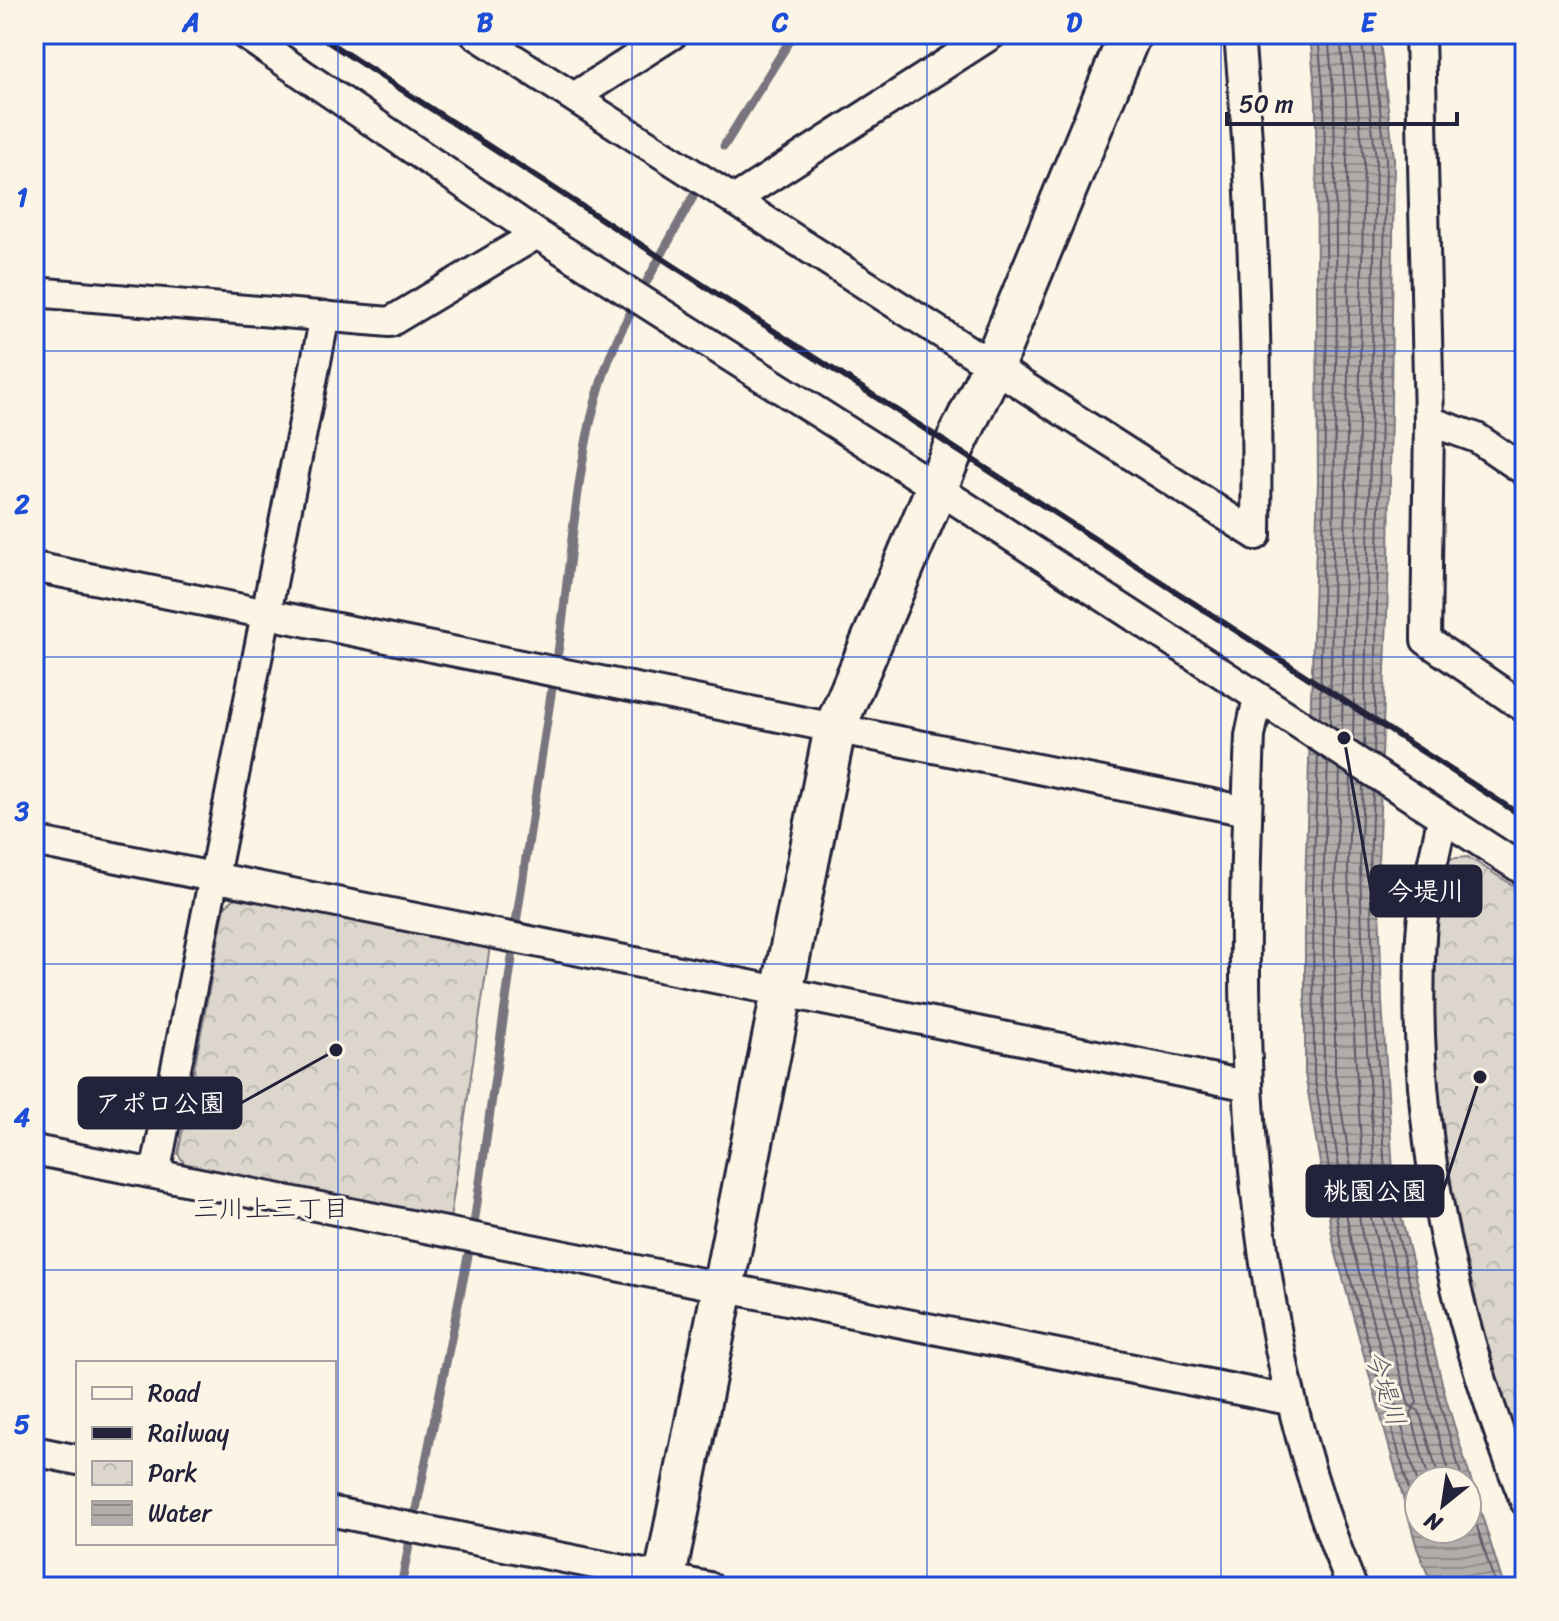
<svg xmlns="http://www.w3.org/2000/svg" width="1559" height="1621" font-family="Sriracha,'Klee One',sans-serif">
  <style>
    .park { fill: url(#park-crowns); stroke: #7f7c84; stroke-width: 2 }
    .water { fill: url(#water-rules); stroke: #78757e; stroke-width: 2; fill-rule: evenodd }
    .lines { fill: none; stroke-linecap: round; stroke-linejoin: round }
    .shore { stroke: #5c5a68; stroke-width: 2 }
    .stream { stroke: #78757e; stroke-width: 9 }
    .street-casing { stroke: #22223b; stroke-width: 34 }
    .secondary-casing { stroke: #22223b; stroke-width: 46 }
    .street { stroke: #fcf5e5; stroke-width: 28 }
    .secondary { stroke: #fcf5e5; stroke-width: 40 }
    .rail { stroke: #22223b; stroke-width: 6 }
    .grid { fill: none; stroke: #1d4ed8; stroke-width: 2; stroke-opacity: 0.55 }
    .labels { text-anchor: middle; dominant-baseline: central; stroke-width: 6; stroke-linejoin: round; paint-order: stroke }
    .neighbourhood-label { font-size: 26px; fill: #22223b; stroke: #fcf5e5 }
    .water-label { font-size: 26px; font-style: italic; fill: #545362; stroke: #fcf5e5 }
    .leader { fill: none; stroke: #22223b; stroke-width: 3 }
    .callout-dot { fill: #22223b; stroke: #fcf5e5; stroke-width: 3 }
    .callout { fill: #22223b; stroke: #22223b; stroke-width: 3 }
    .callout-label { font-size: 26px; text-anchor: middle; font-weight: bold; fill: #fff }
    .neatline { fill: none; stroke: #1d4ed8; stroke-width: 3 }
    .grid-label { font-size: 26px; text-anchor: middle; font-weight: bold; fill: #1d4ed8 }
  </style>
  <defs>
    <pattern id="park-crowns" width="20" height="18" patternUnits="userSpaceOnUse" patternTransform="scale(2)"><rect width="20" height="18" fill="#dcd6cc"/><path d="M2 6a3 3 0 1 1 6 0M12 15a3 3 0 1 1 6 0" fill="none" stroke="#bcb7b0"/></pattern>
    <pattern id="water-rules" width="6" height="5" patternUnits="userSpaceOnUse" patternTransform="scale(2)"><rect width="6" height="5" fill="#b2adab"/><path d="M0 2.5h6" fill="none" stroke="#908c8c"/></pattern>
  </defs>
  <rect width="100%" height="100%" fill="#fcf5e5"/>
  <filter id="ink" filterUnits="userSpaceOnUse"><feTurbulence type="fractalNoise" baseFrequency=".0125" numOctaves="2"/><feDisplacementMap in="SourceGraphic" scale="16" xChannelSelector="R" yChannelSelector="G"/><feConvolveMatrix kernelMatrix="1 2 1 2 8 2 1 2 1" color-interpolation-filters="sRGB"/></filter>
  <g filter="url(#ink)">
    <path class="park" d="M1468,857L1525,893V1462L1485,1362L1445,1177L1426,978L1445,859Z
      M239,895L490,946L450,1219L187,1167L178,1154L225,906Z"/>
    <path class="water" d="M1310,34H1379L1394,158L1389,559L1378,866L1382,1002L1394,1187L1446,1399L1504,1587H1433L1417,1548L1334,1246L1305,1074V887L1318,482L1316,101ZM1419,1481H1467V1529H1419Z"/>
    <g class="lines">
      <path class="shore" d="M1318,34L1324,101L1327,310L1320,718
        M1328,34L1334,101L1337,310L1330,725
        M1340,34L1346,100L1349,310L1342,732
        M1349,34L1364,160L1353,740
        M1361,34L1376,159L1364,747
        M1371,34L1386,159L1374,754
        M1318,756L1313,887L1314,1074L1341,1245L1419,1526
        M1328,762L1323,888L1324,1073L1351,1243L1419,1488
        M1340,770L1335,888V1072L1363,1240L1409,1405L1413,1408L1417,1403L1364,1190L1352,1003L1348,866L1351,777
        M1363,785L1360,866L1364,1003L1376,1189L1429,1404L1452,1481
        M1373,791L1370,866L1374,1003L1386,1188L1439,1401L1463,1481
        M1429,1481L1411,1413L1414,1408L1419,1411L1440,1481
        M1467,1495L1496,1587"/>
      <path class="stream" d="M724,146L794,34
        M647,281L694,195
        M558,652C575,544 575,411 630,314
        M516,923L552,688
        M474,1224L513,951
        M415,1514L469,1251
        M401,1587L410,1540"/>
      <defs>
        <path id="street" d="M244,34L537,234L937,488L1525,871
          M475,34L1256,535
          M1239,34C1254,201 1258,367 1256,535
          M1420,34L1429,421L1426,640L1525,708
          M574,97L673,34
          M734,200L992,34
          M34,292L390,322L537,234
          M1429,421L1477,438L1525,471
          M34,567L1247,811
          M1258,697L1250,736C1238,1027 1238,1313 1352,1587
          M1442,818C1435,857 1423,898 1421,937C1410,1127 1454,1325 1525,1501
          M34,841L1245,1085
          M34,1150L1289,1400
          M155,1174L325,316
          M34,1451L78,1460
          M334,1512L709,1587"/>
        <path id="secondary" d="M663,1587L835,728L954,447L993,366L1130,34"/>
      </defs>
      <use href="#street" class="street-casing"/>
      <use href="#secondary" class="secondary-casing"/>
      <use href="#street" class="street"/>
      <use href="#secondary" class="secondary"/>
      <path class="rail" d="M316,34L1525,818"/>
    </g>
  </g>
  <path class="grid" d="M338,34V1587M632,34V1587M927,34V1587M1221,34V1587M34,351H1525M34,657H1525M34,964H1525M34,1270H1525"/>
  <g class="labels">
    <g class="neighbourhood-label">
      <text x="271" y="1208">三川上三丁目</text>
    </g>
    <g class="water-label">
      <text transform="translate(1386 1388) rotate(73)">今堤川</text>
    </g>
  </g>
  <path class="leader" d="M1344 738L1371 891M336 1050L241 1103M1480 1077L1443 1191"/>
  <g class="callout-dot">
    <circle cx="1344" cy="738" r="8"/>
    <circle cx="336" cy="1050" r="8"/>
    <circle cx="1480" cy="1077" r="8"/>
  </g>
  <g class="callout">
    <rect x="1371" y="866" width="110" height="50" rx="8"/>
    <rect x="79" y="1078" width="162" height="50" rx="8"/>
    <rect x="1307" y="1166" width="136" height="50" rx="8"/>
  </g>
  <g class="callout-label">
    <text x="1426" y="900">今堤川</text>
    <text x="160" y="1112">アポロ公園</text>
    <text x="1375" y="1200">桃園公園</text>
  </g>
  <rect width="1559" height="1621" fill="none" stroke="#fcf5e5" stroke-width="88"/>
  <rect x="76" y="1361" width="260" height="184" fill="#fcf5e5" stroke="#a5a1a1" stroke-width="2"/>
  <rect x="92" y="1387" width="40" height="12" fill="#fcf5e5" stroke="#a5a1a1" stroke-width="2"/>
  <text x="148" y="1401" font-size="24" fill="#22223b">Road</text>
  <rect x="92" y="1427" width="40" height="12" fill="#22223b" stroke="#a5a1a1" stroke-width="2"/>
  <text x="148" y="1441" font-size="24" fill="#22223b">Railway</text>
  <rect x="92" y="1461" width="40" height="24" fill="url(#park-crowns)" stroke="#a5a1a1" stroke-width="2"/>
  <text x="148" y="1481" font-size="24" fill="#22223b">Park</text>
  <rect x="92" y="1501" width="40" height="24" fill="url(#water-rules)" stroke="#a5a1a1" stroke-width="2"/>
  <text x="148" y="1521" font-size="24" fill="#22223b">Water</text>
  <g transform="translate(1443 1505) rotate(210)"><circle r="38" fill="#fcf5e5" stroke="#a5a1a1" stroke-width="2"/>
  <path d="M0-6L14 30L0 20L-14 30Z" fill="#22223b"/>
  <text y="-12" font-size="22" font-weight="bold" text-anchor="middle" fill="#22223b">N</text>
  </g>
  <path d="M1227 112v12h230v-12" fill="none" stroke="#22223b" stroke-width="4"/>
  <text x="1239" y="112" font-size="24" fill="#22223b" stroke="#fcf5e5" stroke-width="6" paint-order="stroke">50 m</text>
  <rect x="44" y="44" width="1471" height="1533" class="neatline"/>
  <g class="grid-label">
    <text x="191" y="31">A</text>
    <text x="485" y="31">B</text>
    <text x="780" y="31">C</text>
    <text x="1074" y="31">D</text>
    <text x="1368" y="31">E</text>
    <text x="22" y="206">1</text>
    <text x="22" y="513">2</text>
    <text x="22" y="820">3</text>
    <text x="22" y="1126">4</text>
    <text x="22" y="1433">5</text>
  </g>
</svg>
